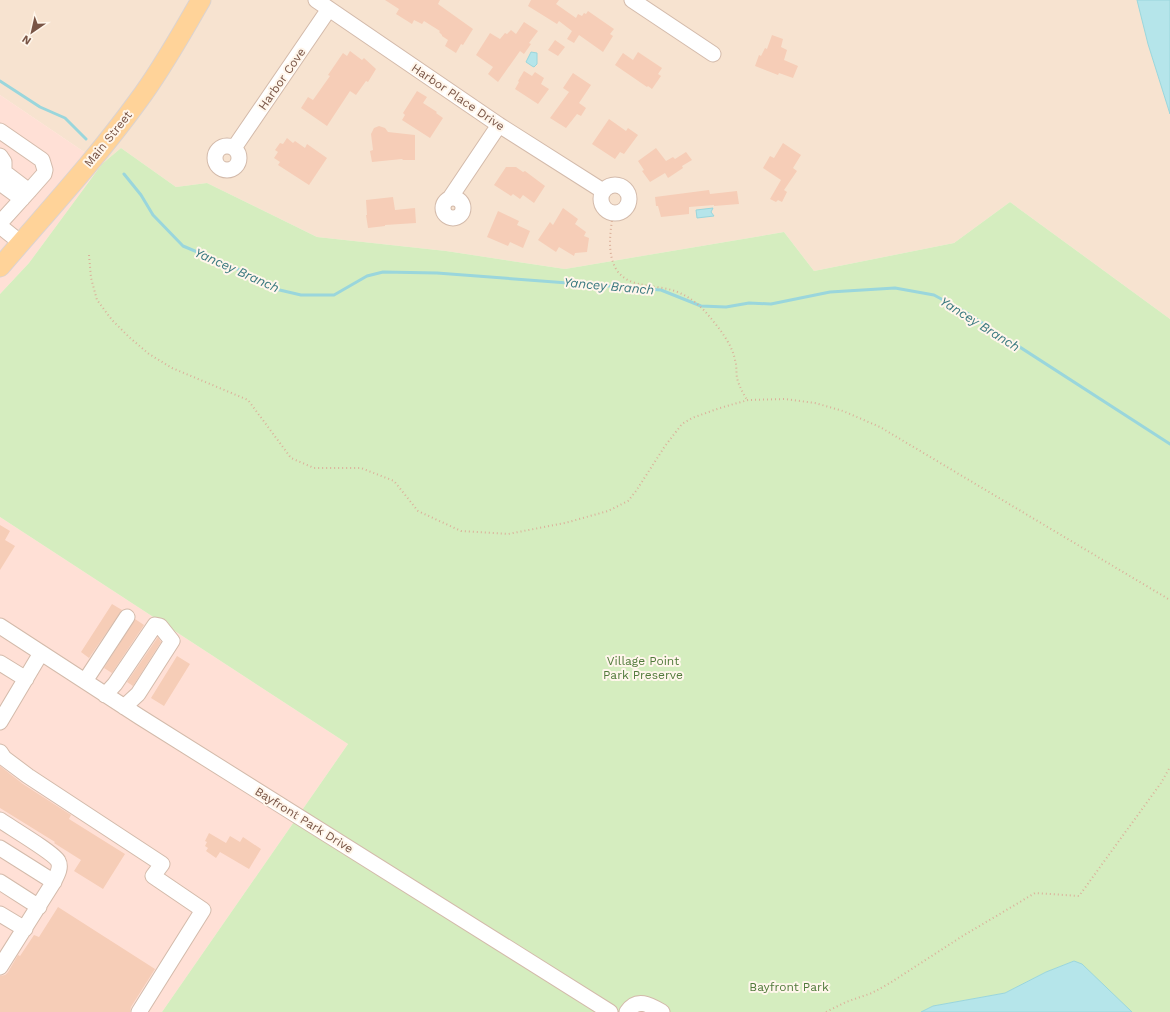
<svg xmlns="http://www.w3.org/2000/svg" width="1170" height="1012" font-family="'Work Sans',sans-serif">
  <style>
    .residential { fill: #f7e3d0 }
    .commercial { fill: #ffe0d6 }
    .green { fill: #d5edbf }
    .water { fill: #b5e5ea; stroke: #9ad6dc }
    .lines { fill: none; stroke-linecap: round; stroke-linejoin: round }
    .stream { stroke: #9ad6dc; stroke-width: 3 }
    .building { fill: #f6cdb7 }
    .minor-casing { stroke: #d3baaa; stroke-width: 17 }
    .major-casing { stroke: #dcd3cf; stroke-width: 21 }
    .path { stroke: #dbb09a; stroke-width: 2; stroke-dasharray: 1 3; stroke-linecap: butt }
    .minor { stroke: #fff; stroke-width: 15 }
    .major { stroke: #ffd399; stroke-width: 19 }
    .labels { text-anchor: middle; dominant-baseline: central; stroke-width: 4; stroke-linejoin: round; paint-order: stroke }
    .street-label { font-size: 12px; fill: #795546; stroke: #fff6eb }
    .park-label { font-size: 12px; fill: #517a3b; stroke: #fff6eb }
    .water-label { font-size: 13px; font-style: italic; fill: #38787f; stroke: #fff6eb }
  </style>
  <rect width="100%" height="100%" fill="#fef2e2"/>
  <path class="residential" d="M0,0H1137L1148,44L1170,114V319L1010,202L954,243L814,271L784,232L565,269L446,251L317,237L207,183L176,187L121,148L102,164L0,95Z"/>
  <path class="commercial" d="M0,95L102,164L29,263L0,294Z
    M0,517L348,744L162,1012H0Z"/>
  <path class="green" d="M121,148L176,187L207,183L317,237L446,251L565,269L784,232L814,271L954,243L1010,202L1170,319V1012H1132L1074,961L1046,972L1005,993L933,1006L921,1012H162L348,744L0,517V294L29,263L102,164Z"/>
  <path class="water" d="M1137,0H1170V114L1148,44Z
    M531,52L537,53V64L534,67L532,66L526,62Z
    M713,208L711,212L714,216L697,218L696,210Z
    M1074,961L1082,964L1132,1012H921L933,1006L1005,993L1046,972Z"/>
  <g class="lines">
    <path class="stream" d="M0,81L40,107L65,118L86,139
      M124,174L141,195L153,215L183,246L247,273L271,288L301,295H334L367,276L383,272L437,273L661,290L701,306L726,307L749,303L771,304L830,292L895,288L934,295L967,313L1170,444"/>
  </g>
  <path class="building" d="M385,0H440L438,4L473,29L463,45L461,44L456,53L445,46L448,40L442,36V35L439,32L440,31L424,21L422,24L414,20L412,24L396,14L399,9Z
    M531,0H559L556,4L576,18L578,14L582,16L584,13L586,14L588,11L614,29L610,34L613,36L603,52L579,35L574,43L567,39L572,31L559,21L557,24L528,6Z
    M524,22L538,31L529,43L531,44L524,54L520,51L498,82L488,74L493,67L476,55L490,33L500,39L505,33L507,34L511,30L516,34Z
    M772,35L783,39L781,47L787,50L784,60L798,66L793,78L779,73L778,75L755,66L759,55L761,56L765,48L767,49Z
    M555,40L565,47L558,56L548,50Z
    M350,51L362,60L364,58L376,69L368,82L366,81L356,95L350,91L327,126L301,108L308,97L313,100L330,76L328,75L343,53L347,56Z
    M638,52L662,68L658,74L661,76L652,89L648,86L647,87L615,65L623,53L633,60Z
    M524,71L532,76L535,72L544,78L541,84L549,89L538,104L515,89L519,82L518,81Z
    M573,73L591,85L579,103L586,108L581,116L577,114L566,128L550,118L569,92L563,88Z
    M417,91L427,97L423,103L437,112L436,113L443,118L430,138L402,120L405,115L403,113Z
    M609,119L626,131L628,128L638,135L624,154L620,152L615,159L592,144Z
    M379,126L385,128L388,132L415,135V160H403L402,159L372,162L370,151L373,150L371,134L374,128Z
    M287,138L293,143L295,141L305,148L307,144L327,158L309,185L278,165L280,162L274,158L278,152L275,150L280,143L283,144Z
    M783,143L801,155L793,168L797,171L784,190L787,192L782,202L778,200L776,202L770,199L781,180L763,168L770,156L774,158Z
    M656,148L666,161L673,157L675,159L686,152L692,160L682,166L683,168L668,178L665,173L650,182L642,171L644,170L638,161Z
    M506,167H516L523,172L525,171L545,186L534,203L523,195L520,199L513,194L511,196L494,185Z
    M709,190L710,194L737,191L739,204L714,206V205L689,207V214L661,217L658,206H656L655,197Z
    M393,197L395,210L415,208L416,223L385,225V226L368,228L366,215H367L366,200Z
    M563,208L578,219L575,224L586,232L584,236L589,238L587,252L575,253L574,256L559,247L556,252L538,240L550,222L553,225Z
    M498,211L519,221L517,225L530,231L523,248L510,242L508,246L487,237Z
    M0,525L10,531L5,540L15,546L0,570Z
    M112,604L122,610L89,658L81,652Z
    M135,619L144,625L112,673L104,668Z
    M158,637L161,642L133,686L127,682Z
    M177,656L190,664L164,706L151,698Z
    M0,766L23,784L71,815L69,819L125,854L103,889L74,871L81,860L54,843L55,842L0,808Z
    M209,833L226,843L230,836L240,842L243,837L261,849L249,869L220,852L216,858L206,851L208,848L205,846L207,842L205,841Z
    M58,907L155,969L131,1007L130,1012H0V976L5,975L8,972L18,955L20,956L34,935L39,937Z"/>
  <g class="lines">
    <defs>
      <path id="minor" d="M316,0L499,125L603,191
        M632,0L713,54
        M0,131L42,160L45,170L44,174L29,191L0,223
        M215 158a12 12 0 1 1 24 0a12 12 0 1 1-24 0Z
        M234,148L329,9
        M0,156L4,162V172
        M0,175L4,172L29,191
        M0,183L22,199
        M601 199a14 14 0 1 1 28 0a14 14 0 1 1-28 0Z
        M443 208a10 10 0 1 1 20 0a10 10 0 1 1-20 0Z
        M450,198L499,125
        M0,226L21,243
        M0,626L140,717L610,1012
        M0,663L26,679
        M85,681L127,617
        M105,695L115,684L155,625L160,626L172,641L138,694L124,707
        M0,722L41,653
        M0,752L4,758L28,776L162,864L153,876L203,910L139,1012
        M0,820C10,827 54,853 58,861C62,868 56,877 53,883L0,967
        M0,848L54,882
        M0,882L39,907
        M0,914L25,929
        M627,1012C637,997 650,1005 662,1012"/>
      <path id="major" d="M0,267C47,212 96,159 138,101C162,69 181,34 201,0"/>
    </defs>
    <use href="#minor" class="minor-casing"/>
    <use href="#major" class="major-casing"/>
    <path class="path" d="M613,213C611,228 608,244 612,259C620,290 651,283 675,291C689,296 700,305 709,316C719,328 732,344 735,360C737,366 736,372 737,378C739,386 743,393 747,400
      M89,255L91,278L97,300L112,320L129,337L149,354L172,368L248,400L291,458L314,468H361L394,481L418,511L461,531L508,534L565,523L608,511L628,501L636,491L665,446L682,424L692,418L720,408L748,400L785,399L815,403L843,411L880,427L1170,600
      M826,1012L846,1002L872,993L890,983L961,937L1035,893L1079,896L1161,783L1170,767"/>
    <use href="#minor" class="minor"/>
    <use href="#major" class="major"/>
  </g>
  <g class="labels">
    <g class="street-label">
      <text transform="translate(282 79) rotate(-55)">Harbor Cove</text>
      <text transform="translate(458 97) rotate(34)">Harbor Place Drive</text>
      <text transform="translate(108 139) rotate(-51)">Main Street</text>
      <text transform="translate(304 820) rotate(32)">Bayfront Park Drive</text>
    </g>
    <g class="park-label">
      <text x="643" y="661">Village Point<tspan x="643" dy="14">Park Preserve</tspan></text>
      <text x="789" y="987">Bayfront Park</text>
    </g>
    <g class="water-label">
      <text transform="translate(237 270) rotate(24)">Yancey Branch</text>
      <text transform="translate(609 286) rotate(5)">Yancey Branch</text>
      <text transform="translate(980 324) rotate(32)">Yancey Branch</text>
    </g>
  </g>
  <g transform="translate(32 32) rotate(214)" stroke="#fff6eb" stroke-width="3" paint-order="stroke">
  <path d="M0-3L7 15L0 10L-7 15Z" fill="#795546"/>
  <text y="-6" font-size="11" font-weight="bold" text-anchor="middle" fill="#795546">N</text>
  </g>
</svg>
